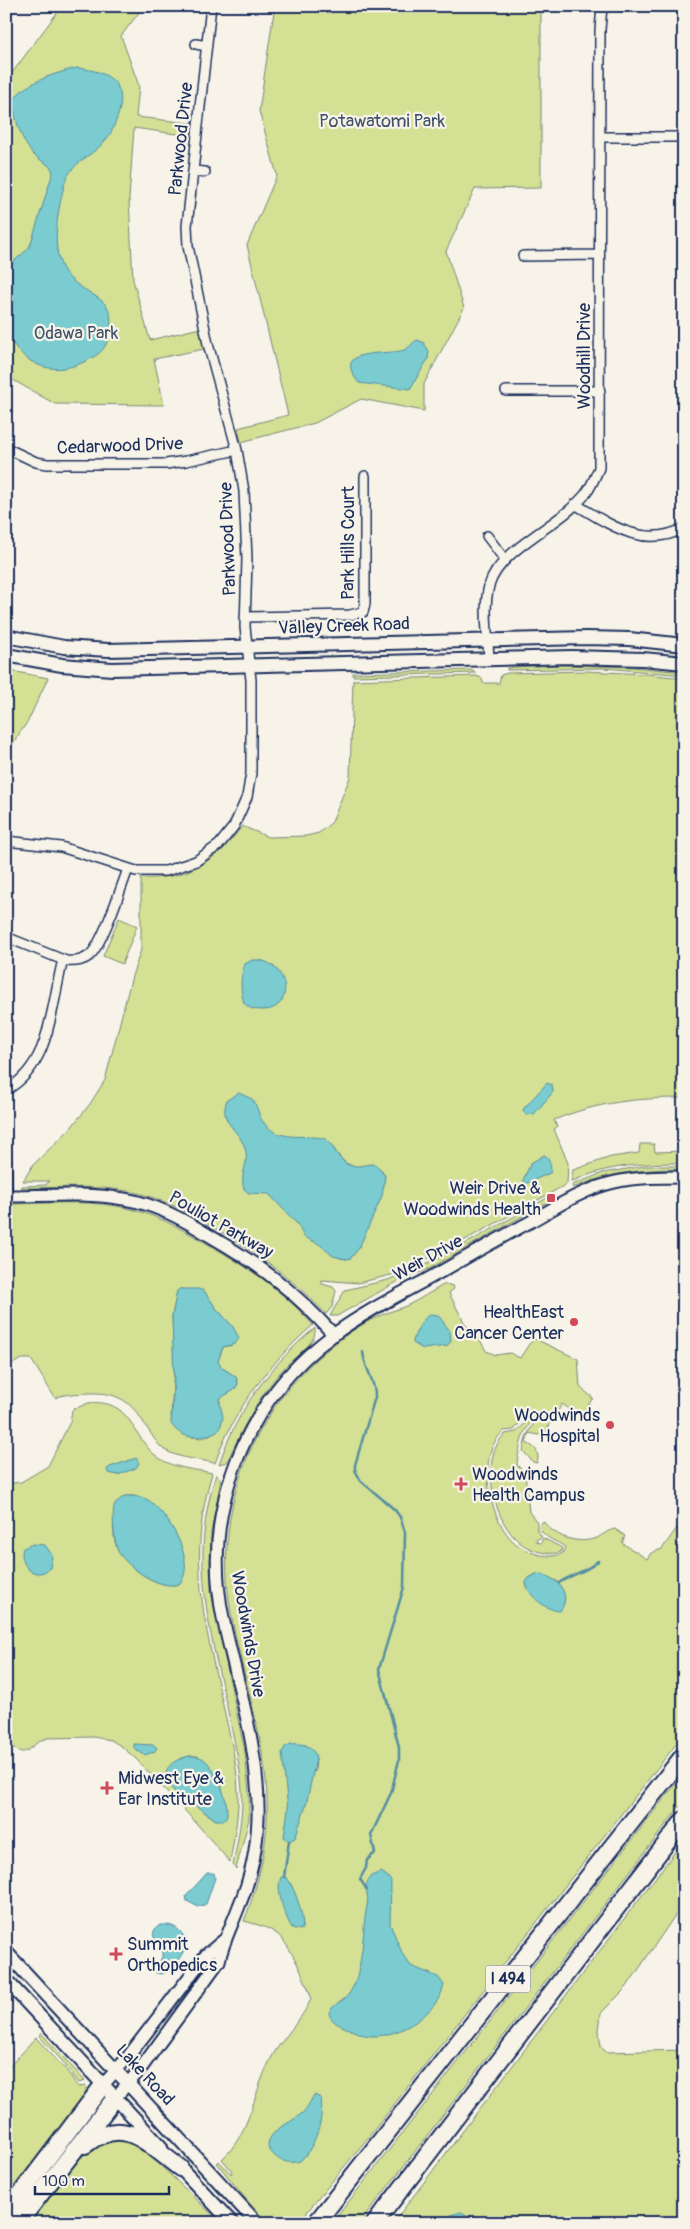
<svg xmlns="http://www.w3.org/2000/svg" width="690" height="2229" font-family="Pangolin,sans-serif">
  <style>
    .green { fill: #d4e093; stroke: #788878; fill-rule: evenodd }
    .water { fill: #7accd1; stroke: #548da3 }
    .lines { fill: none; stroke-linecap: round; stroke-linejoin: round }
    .stream { stroke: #548da3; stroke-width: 2.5 }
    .minor-casing { stroke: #1b2f5e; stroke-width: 12 }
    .tertiary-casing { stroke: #1b2f5e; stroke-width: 15 }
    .secondary-casing { stroke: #1b2f5e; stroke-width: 16 }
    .motorway-casing { stroke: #1b2f5e; stroke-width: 20 }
    .minor { stroke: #f7f3e8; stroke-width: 9 }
    .tertiary { stroke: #f7f3e8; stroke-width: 11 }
    .secondary { stroke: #f7f3e8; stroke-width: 12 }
    .motorway { stroke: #f7f3e8; stroke-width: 16 }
    .poi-dot { fill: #d1495b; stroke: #f7f3e8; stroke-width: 2 }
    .labels { text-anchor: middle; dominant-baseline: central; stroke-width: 4.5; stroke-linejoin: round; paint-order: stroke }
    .shield { fill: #f7f3e8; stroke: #5d6a87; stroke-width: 1 }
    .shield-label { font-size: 16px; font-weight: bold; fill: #1b2f5e }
    .park-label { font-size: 18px; fill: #405269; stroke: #f7f3e8 }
    .street-label { font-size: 18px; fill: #1b2f5e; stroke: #f7f3e8 }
    .poi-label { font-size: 18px; fill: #1b2f5e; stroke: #f7f3e8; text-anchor: end }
  </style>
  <rect width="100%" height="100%" fill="#f7f3e8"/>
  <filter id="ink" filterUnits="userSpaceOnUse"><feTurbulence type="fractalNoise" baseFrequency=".02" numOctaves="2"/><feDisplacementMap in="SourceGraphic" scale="10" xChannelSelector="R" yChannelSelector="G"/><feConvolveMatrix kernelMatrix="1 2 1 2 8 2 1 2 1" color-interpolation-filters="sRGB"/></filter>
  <g filter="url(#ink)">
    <path class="green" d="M62,6H144L121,36L139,86L136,117L199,124L197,137L134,128L129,199L133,280L150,340L204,327L209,348L154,359L164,405L55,404L6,376V81Z
      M218,6H541V188L475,189L446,251L464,308L424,384V411L361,399L315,423L241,442L238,428L288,415L247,245L277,175L259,111L274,11Z
      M562,665L632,667L684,672V675L604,668L507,670V668L513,667Z
      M6,670L48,678L28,721L6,753Z
      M470,670L476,673L353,676V673Z
      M586,671L645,674L684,678V805L682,813L684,837V1098C636,1098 598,1102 554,1120L557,1127L554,1129L568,1163L567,1184L456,1245L395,1274L358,1283L322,1280V1284L333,1287L336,1291L332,1307L326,1314C292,1278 260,1255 218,1230C189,1213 161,1197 128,1191C93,1185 56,1188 21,1188L22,1186L46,1185L49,1181H23L33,1165L70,1129L90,1104L105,1080L132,976L141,950V878C184,880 217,862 242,826L268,837L306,836L319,833L332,822L350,777L353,680L476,676L482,678L483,683H499L501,675L508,673ZM326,1139C335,1147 339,1161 350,1165C365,1171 375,1155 385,1176L351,1258C340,1261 333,1255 325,1248Z
      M119,918L137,926L122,964L103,956Z
      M640,1144H654L655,1152L684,1151V1163C644,1163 607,1165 571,1182L573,1170L611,1157L639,1153Z
      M645,1166H684V1169C644,1169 610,1172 573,1188L572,1185L603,1173Z
      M549,1197L551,1200L429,1269L404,1278L337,1316H330L345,1290L388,1280L446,1255Z
      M6,1204C42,1204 81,1200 117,1206C152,1212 181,1228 211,1246C251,1269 282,1290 313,1325C269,1364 235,1407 215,1463C198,1459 179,1459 163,1449C156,1443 152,1435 147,1428C132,1402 119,1392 89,1393C77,1394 66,1393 55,1398L31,1359H22L6,1367ZM179,1289L204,1291L216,1308L233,1327V1345L223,1347L218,1361L221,1367L236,1377L238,1384L234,1390L220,1397V1410L210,1436L201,1438L187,1436L171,1417L174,1367L172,1316L177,1291Z
      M445,1284L453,1286L454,1289L449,1293L465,1324L479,1338L486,1351L496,1355L510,1353L520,1358L529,1344L535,1339L578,1359L580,1387L593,1398L580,1416L562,1404L545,1433L539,1435L529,1433L526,1443C536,1447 540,1453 537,1463L533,1462L523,1451L526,1437L534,1423L532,1417L522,1420L514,1430L504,1431C475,1454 489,1518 513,1541C520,1548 531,1553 541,1555C548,1556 556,1557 563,1553L565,1547C555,1540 545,1539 539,1527L543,1521C555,1537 577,1545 597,1538C603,1535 608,1530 615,1529L625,1536L622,1543L647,1559L651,1553L662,1549L684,1518V1734L371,2134L298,2223H265L217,2163L219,2161L231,2174L232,2171L222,2159C252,2132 253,2089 273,2055C281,2040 309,2011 311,1997C306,1981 290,1944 277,1934C268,1927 255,1924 244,1921C260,1881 269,1839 267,1796C264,1732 240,1670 230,1607C214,1507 253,1407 333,1345C348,1333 366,1321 384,1314C391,1311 399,1309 406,1306C419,1300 432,1291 445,1284ZM536,1574L557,1581L562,1590L564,1603L549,1607L532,1595L526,1584L529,1578ZM291,1744L306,1745L316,1759L315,1772L282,1758Z
      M315,1328C317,1344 295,1356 285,1367C259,1395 243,1427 227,1462L219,1464C237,1410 271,1364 315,1328Z
      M88,1403C134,1398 130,1438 159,1458C175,1469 194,1469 212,1473C187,1558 204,1622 223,1705C229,1733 237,1762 238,1791C239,1815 234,1839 230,1862L190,1816L136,1759L121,1746L111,1740L93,1737L47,1738C27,1744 28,1765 6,1740V1484L21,1482L48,1466L70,1422L72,1410ZM125,1496H136L149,1501L183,1579L179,1584C160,1590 126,1567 118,1550C111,1537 111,1503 125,1496ZM190,1756H197L221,1783L227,1815L216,1820L173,1790L168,1784L166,1776L179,1759Z
      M530,1419C531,1424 527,1428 524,1433C521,1439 517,1460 517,1465L525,1473L529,1512L537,1522V1530L542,1537L537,1539L536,1542L541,1543L543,1538L562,1548L561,1552L558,1553C543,1555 525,1549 515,1538C493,1516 479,1458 505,1434L516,1432Z
      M216,1474L221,1480L211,1533L210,1563L211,1592L245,1752L249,1793V1819L236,1869L233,1865C238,1840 243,1815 242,1790C240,1763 233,1737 228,1711C209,1628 189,1559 216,1474Z
      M684,1773V1801L360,2223H332Z
      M684,1840V1902L626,1988L601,2013L599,2031L601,2047L606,2052L684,2050V2217L680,2223H393Z
      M41,2033L85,2081L79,2083L63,2062L39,2036Z
      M36,2038L67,2071L78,2087L86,2086V2095L6,2205V2070Z
      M108,2136L137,2143L221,2223H28L80,2158Z"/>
    <path class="water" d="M77,68C112,71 130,86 116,121C113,128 110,136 105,141C95,153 80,159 71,171C65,178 63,190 61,199C56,222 51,257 68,276C88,299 121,295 108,339C105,350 98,355 88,360C61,374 34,372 14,345C0,325 6,291 6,268L28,249L31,243L53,172C50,163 39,161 33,154C22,142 15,120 13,103C18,84 59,72 77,68Z
      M417,340L423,342L429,351L428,359L410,389L359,383C329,346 387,356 404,350C409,348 412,343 417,340Z
      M252,960C288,957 299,1011 261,1010C254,1010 248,1008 244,1003C240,991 240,975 245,964Z
      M547,1083L552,1085L553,1092L534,1114L526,1115L523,1112L524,1108Z
      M239,1093L252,1099C258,1106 258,1116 264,1123C279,1143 305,1133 326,1139C336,1148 340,1167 356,1166C362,1166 367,1164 373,1164L378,1167L385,1176L382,1196L359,1248L351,1258L346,1259L333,1256L319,1244L304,1237L298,1225L269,1194L249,1193L244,1189C239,1174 250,1163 245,1148C239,1129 218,1123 227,1100Z
      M544,1155C550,1157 552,1167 550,1173L525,1184L523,1180L531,1163Z
      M179,1289H198L204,1291L216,1308L233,1327L239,1338L235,1344L223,1347L218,1361L221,1367L236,1377L238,1384L234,1390L219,1399L223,1417L220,1429C205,1440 180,1441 171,1423L174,1379L172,1316L177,1291Z
      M430,1314L438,1315L450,1331L451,1341L447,1346L423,1349L413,1343C413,1335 423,1318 430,1314Z
      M136,1458L139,1463L136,1468L118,1475L108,1473L107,1469L110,1467Z
      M125,1496C133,1496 141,1496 148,1500C167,1512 199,1563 179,1584C160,1590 130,1569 119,1553C114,1546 112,1516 114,1507C116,1502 120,1499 125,1496Z
      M33,1544L45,1545L52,1555L50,1568C35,1582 18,1565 23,1548Z
      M536,1574C554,1574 574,1593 560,1611C548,1611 527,1596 526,1582L529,1578Z
      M134,1744L154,1745L157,1748L154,1752L144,1755L134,1748Z
      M291,1744C303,1743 315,1746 316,1759L306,1805L295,1838L289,1841L284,1837L288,1809L282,1752L285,1747Z
      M190,1756C194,1756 198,1756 202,1758C215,1765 233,1807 225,1820H216L173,1790C157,1771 171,1760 190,1756Z
      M381,1872L387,1876L391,1881L390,1924L403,1955L411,1966L438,1977L444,1985C438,2013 400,2037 372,2036C363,2036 354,2031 346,2028C338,2024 331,2022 329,2013C331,2005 343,2002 348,1995C355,1986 358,1973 360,1963C364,1943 363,1924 367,1905C370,1893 361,1889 371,1876Z
      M207,1873H214L215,1878L206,1904L198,1907L187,1901L186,1896Z
      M281,1877L287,1878C294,1886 307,1922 301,1930L292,1928C285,1916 275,1891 281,1877Z
      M160,1925C176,1924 179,1929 187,1941C186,1952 172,1971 162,1974L156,1973L155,1970L162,1957V1950C156,1941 147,1933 160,1925Z
      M314,2095L321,2098C324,2118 316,2147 300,2161C286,2165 275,2160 268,2147C268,2130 289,2124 300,2115C307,2109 310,2102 314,2095Z
      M461,2212L474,2219L476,2223H445L451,2215Z"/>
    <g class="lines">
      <path class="stream" d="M363,1352C364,1368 376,1381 375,1397L355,1465V1470L361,1481L395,1510L400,1517L405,1532L404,1587L379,1669L399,1747V1760L391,1793L371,1835L375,1853L367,1860L366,1868L360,1879L367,1890
        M559,1583C572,1574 588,1571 598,1561
        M284,1877L289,1841"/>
      <defs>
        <path id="minor" d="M196,44L207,46
          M600,137H684
          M193,171L205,172
          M523,256L599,255
          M506,391H600
          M6,448L36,462L47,464H166L186,461L237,450
          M575,504C609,524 644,550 684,528
          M487,536L505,560
          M245,617L350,615L363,612L365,604V476
          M489,659C488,636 483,608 489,586C500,547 563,525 587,492C592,485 595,477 599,468L600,30L602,6
          M6,841L61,847L136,871H166L196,861L219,845L234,826L247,797L251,773V680L245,627L247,559L244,491L237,450L208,344L188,246L187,226L211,6
          M6,937L66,961C74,962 82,961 89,956C102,946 121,888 128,869
          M6,1090C52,1065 51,1004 63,960
          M6,1148L7,1196"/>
        <path id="tertiary" d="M6,1196C45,1196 85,1192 124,1199C155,1204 183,1219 210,1236C262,1266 293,1290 334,1335
          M103,2085L127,2058L206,1955L224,1940
          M115,2098L139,2071L219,1961C223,1942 232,1925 239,1906C251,1878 257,1848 258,1818C260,1750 237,1684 223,1618C201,1510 245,1400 333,1335C367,1310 407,1291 444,1270C472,1254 500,1238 528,1223C556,1207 583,1189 615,1182C637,1177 661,1177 684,1177"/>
        <path id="secondary" d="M6,636L64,647L108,650L586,638L629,639L684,645
          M6,655L62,665L112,669L572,657L643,659L684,663
          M6,1952L257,2223
          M6,1980L161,2147
          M174,2161L232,2223"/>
        <path id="motorway" d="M85,2145C125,2114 147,2144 180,2168
          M6,2213L103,2085
          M18,2223L115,2098
          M316,2223L684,1755
          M375,2223L684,1820"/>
      </defs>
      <use href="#minor" class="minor-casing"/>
      <use href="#tertiary" class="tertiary-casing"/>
      <use href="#secondary" class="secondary-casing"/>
      <use href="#motorway" class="motorway-casing"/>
      <use href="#minor" class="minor"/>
      <use href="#tertiary" class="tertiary"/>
      <use href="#secondary" class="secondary"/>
      <use href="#motorway" class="motorway"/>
    </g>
  </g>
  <g class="poi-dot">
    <rect x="546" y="1193" width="10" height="10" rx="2.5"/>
    <circle cx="574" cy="1322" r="5"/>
    <circle cx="610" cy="1425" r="5"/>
    <path d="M458.5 1476.5h5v5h5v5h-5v5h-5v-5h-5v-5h5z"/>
    <path d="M104.5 1780.5h5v5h5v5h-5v5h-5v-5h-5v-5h5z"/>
    <path d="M113.5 1946.5h5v5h5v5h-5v5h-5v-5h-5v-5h5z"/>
  </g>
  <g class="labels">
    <rect class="shield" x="485.5" y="1965.5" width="45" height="27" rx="4"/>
    <g class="shield-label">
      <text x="508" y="1979">I 494</text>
    </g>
    <g class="park-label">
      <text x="382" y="121">Potawatomi Park</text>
      <text x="76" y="333">Odawa Park</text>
    </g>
    <g class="street-label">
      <text transform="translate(181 139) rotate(-84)">Parkwood Drive</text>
      <text transform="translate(584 356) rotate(-90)">Woodhill Drive</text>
      <text transform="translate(120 446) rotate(-2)">Cedarwood Drive</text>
      <text transform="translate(228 539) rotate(-92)">Parkwood Drive</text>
      <text transform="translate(348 543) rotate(-90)">Park Hills Court</text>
      <text transform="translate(344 626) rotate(-2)">Valley Creek Road</text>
      <text transform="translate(221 1225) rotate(30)">Pouliot Parkway</text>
      <text transform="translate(428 1258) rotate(-29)">Weir Drive</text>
      <text transform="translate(248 1634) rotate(80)">Woodwinds Drive</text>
      <text transform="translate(145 2075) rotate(47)">Lake Road</text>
    </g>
    <g class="poi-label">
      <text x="541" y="1188">Weir Drive &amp;<tspan x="541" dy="21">Woodwinds Health</tspan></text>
      <text x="564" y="1312">HealthEast<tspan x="564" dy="21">Cancer Center</tspan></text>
      <text x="600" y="1415">Woodwinds<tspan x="600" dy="21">Hospital</tspan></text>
      <text x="472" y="1474" text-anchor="start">Woodwinds<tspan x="472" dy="21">Health Campus</tspan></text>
      <text x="118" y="1778" text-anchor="start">Midwest Eye &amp;<tspan x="118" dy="21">Ear Institute</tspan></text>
      <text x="127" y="1944" text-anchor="start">Summit<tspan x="127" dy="21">Orthopedics</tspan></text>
    </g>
  </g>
  <rect width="690" height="2229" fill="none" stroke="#f7f3e8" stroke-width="25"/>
  <rect x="12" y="12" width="665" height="2204" fill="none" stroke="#1b2f5e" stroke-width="2" filter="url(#ink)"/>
  <path d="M35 2186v8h134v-8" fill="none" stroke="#1b2f5e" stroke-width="2.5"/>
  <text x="42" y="2186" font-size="15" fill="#1b2f5e" stroke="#f7f3e8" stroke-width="4" paint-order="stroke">100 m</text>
</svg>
